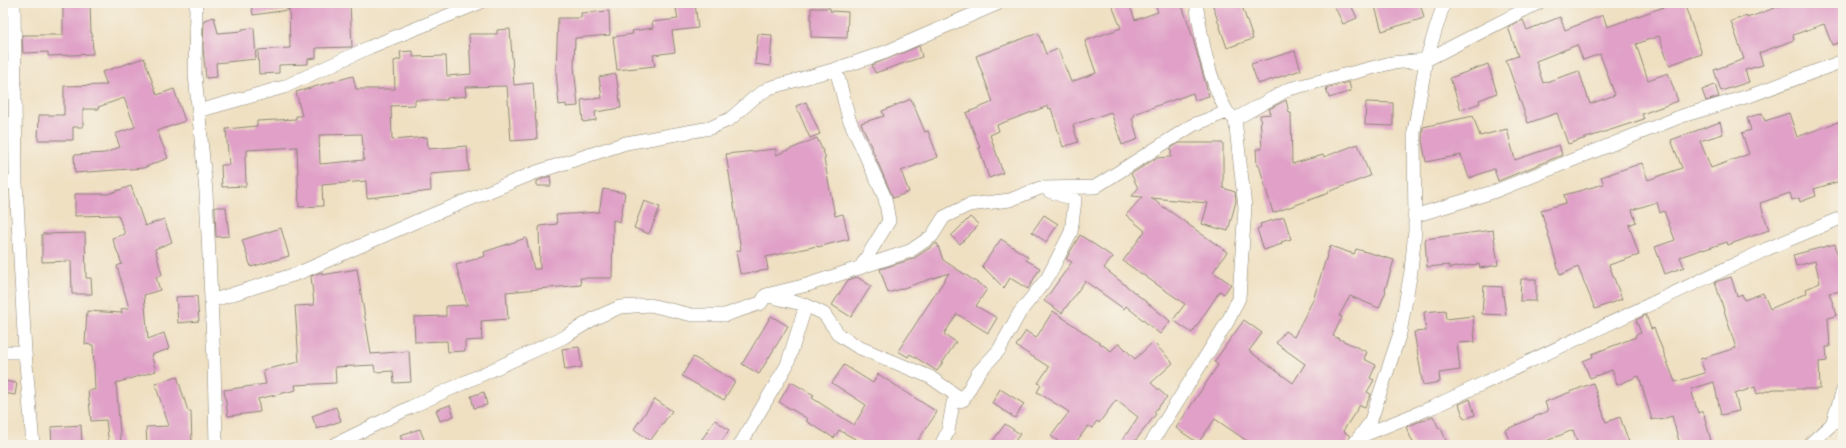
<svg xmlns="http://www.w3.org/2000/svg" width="1846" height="448" font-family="Mynerve,sans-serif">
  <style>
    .building { fill: #e0a0c7; fill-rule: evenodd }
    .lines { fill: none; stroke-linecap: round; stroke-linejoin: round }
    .street-casing { stroke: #8d8676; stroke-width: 14 }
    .street { stroke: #fff; stroke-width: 13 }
  </style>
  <rect width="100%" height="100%" fill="#f7f3e8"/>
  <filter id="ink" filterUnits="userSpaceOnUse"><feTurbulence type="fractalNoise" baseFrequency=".025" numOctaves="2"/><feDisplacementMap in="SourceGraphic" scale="8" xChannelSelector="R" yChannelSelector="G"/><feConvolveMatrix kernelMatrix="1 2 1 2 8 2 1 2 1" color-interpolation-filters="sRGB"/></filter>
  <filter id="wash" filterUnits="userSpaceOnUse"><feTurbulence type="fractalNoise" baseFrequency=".012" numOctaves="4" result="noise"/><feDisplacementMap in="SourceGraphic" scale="16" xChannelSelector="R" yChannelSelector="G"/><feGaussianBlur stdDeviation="0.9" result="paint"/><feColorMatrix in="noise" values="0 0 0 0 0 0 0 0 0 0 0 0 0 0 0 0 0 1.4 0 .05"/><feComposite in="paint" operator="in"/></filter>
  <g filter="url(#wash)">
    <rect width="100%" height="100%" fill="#efe0c2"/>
    <g id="blocks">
      <path class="building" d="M63,3H90L91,33H92L93,54L48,56V52L23,53L22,35H63Z
        M251,3H288V10L253,15Z
        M289,3H350L352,47L316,48V58L308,59V64L279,65V73L259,74L258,50L290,48Z
        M675,3H695L698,28L672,31L675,52L653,55L655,66L617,70L613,37L633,34L632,31L653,28L652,22L678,19Z
        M1111,3H1129L1135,20L1158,12L1155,3H1181L1190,28L1209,96L1195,100L1193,93L1134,114V117L1132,118L1138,139L1122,145L1111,112L1073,125L1078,142L1063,147L1051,108L1049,109L1048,106L997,125L999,131L990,135L1003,173L989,178L979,148L980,147L966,113L993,102L976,56L1038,33L1046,54L1058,49L1071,82L1096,73L1085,41L1121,28Z
        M1212,3H1241L1253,39L1227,48Z
        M1333,3H1350L1357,18L1343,24Z
        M1374,3H1420L1424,18L1382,31Z
        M1675,3H1684L1702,54L1669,65L1659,36L1636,44L1648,80L1668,73L1678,101L1642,114L1644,119L1568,144L1557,113L1528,123L1506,60L1518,56L1508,27L1523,20L1527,30L1560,17L1565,30L1603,15L1607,27ZM1577,45L1583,60L1600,54L1615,95L1590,104L1579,71L1543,83L1536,61Z
        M1789,3H1843V41L1832,45L1824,24L1793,35L1794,40L1759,53L1763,65L1745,70L1749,82L1721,91L1714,70L1744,59L1731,21L1747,16V18Z
        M811,8H830V11L848,12L847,38L811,37Z
        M609,11L610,35L575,38L574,66L578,106L566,107V104L559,105L556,71L558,18H581V13Z
        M214,17L218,33L242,31V29L254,28L256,59L216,63L217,77L206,78L203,48L204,20Z
        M510,29L514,85L533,83L537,139L511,141L507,86L465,87L466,96L447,98V100H415V105L391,106L392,140L427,137L428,149L467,146L469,171L430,174L431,191L367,198L366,181L322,185L323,206L299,207L297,147L247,150V156H245L246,186L222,187L221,165H229L226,129L257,126V121L296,119V116H302L296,92L353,76L356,89H395L394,61L401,59L400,52L413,51V57L446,56L447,76L471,74L469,34H497V30ZM362,134L364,160L320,164L319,135Z
        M758,34L772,35L770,66L755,64Z
        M919,46L922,57L875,73L872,65Z
        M1295,51L1301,70L1258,84L1251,64Z
        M144,58L157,95L174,89L185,121L157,131L168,158L143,168L75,173L74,155L105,153L120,147L115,134L135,127L124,98L98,107L99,109H83V127H73V140H38L39,115H64V86L107,85L102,72Z
        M1488,64L1497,93L1479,100L1480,103L1461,110L1450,78Z
        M616,74L621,108L595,112L596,120L583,122L581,100L602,98L599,77Z
        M1349,82L1351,91L1329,98L1326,88Z
        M1715,85L1719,97L1706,101L1702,90Z
        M911,99L925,132L928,131L938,157L901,171L909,192L893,198L861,123L884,116L882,111Z
        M1286,100L1289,113H1291L1292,164L1323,155L1324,157L1358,144L1370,176L1328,192L1329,193L1273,213L1259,165L1257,166L1256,149H1262L1260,115L1271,114L1269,109Z
        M806,102L820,134L810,138L796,106Z
        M1366,102L1393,103V126L1365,125Z
        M1762,113L1765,121L1789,113L1797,137L1843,120V172L1838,173L1840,181L1814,189L1816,196L1800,202L1799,198L1792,200L1790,193L1760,203L1769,230L1728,245L1727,242L1703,250V249L1680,257L1684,267L1665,274L1655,247L1675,240L1664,211L1660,213L1657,202L1632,210L1636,222L1629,225L1639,255L1609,265L1622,299L1595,309L1578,267L1560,275L1541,210L1566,203L1564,195L1604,184L1601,177L1642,163L1648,180L1682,168L1671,140L1720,122L1723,134L1700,141L1711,168L1749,154L1742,133L1751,130L1747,118Z
        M1473,116L1480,136L1507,129L1515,160L1559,145L1562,155L1498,181L1494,169L1469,178L1461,155L1426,162L1422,141L1423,127Z
        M817,138L826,158L824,159L835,216L843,214L849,239L818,247L817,246L766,257L768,270L740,274L736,251L741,250L726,154L776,149V155Z
        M1179,143H1223V188L1235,192L1236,201L1228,231L1202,224L1208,203L1151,198L1227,252L1213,272L1231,284L1224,294L1220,291L1192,333L1173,320L1185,304L1123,261L1145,231L1126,215L1142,197L1132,196L1138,188L1131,174L1156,158L1171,157V148Z
        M550,176L551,186H537V181Z
        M131,186L145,226L164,219L172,242L155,249L162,275L156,277L160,290L144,295L148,339L164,333L169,349L151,355L156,371L116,383L121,445H109L106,420L91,421L88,390H95L93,345L85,344L87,311L122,313L121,309L129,308L117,266L122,264L112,238L125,234L118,215L75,216V194H108Z
        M603,189L625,193L620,222L613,220L612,278H580L581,285L506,292L508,319L481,321L482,340L465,341V351L448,352L447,341L415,342L414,317L446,316V306L467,305L456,265L485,256L484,252L526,238L534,269H540L539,226L557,224L556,215L599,212Z
        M644,201L660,207L649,234L634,228Z
        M215,207H226L229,236L216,237Z
        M1044,215L1058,224L1046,242L1032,232Z
        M970,217L979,225L960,244L951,236Z
        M1284,217L1291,239L1281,242L1282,244L1264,250L1257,229L1261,227L1260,224Z
        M281,228L289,256L251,267L242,240Z
        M1493,230L1498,265L1480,268L1479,264L1449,268V265L1427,267L1425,239Z
        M85,233L86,278H91L92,294H72L71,261L42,262V234Z
        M1080,235L1113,257L1104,268L1170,321L1160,334L1126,306L1124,309L1085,281L1062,313L1044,301L1072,262L1066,259Z
        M1001,239L1028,257L1026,260L1040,268L1028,289L1010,278L1004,288L982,266Z
        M937,243L943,260L987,289L976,306L997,318L988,333L957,314L944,334L956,342L937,371L910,354L908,357L898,351L949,273L888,293L880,269L913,259Z
        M1835,244L1843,277V291L1829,293L1837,315L1828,318L1830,347H1826L1827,361L1819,362L1820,389H1774L1757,394L1755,387L1735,394L1739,411L1721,415L1714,382L1691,389L1698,413L1703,411L1712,445H1680L1672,416L1660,420L1659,418L1652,420L1639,376L1617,385L1612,370L1590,378L1583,361L1593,357L1592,354L1636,337L1635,335L1641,333L1636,320L1646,315L1651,329L1654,328L1675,382L1705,373L1700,359L1736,348L1715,282L1731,277L1737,296L1742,294L1744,300L1763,293L1770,309L1807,293L1806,289L1820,283L1815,261L1796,266L1793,255Z
        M1330,246L1354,254L1356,249L1394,260L1385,290L1386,291L1379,308L1350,296L1339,316L1342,317L1333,336L1367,352L1364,359L1376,365L1370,378L1374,380L1367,392L1371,394L1370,397L1365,407L1360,405L1343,431L1350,436L1345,445H1253L1215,419L1198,443L1176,428L1218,365L1214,362L1244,320L1262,333L1249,351L1293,383L1305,364L1276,343L1285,331L1294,337L1313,300Z
        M357,269L371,354L409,351L411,382L394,383L393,371L375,372L374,365L335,367L336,383L295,385L296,390L258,399L260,412L228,416L224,390L266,384L263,370L299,362L295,306L314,305L311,276L322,272V275Z
        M857,277L871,286L851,317L832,305L848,280Z
        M1521,279H1536V301H1520Z
        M1484,286L1502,287L1506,315L1482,314Z
        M197,296L199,321L178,323L176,297Z
        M1445,310L1446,319L1473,316L1475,342L1457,343L1460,370L1439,373L1440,382L1423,385L1414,332L1426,331L1424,312Z
        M1053,311L1111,351L1119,343L1135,359L1153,342L1173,363L1151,383L1167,397L1154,412L1156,414L1132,445H1119L1138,417L1116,400L1099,423L1097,421L1092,428L1088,426L1074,445H1063L1051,436L1069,412L1037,392L1041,385L1038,383L1049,367L1016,346L1026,331L1036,338Z
        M771,316L788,326L759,374L742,364Z
        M579,347L582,367L565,370L562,349Z
        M693,357L735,381L724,400L682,376Z
        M844,365L873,383L878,374L937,412L915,445H866L839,430L834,438L806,421L808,419L779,402L791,382L814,395L812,398L854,425L866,405L832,383Z
        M177,376L188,411H191L192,445H147L146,427L169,426L155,384Z
        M3,381L17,383L15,395L3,393Z
        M1593,383L1606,422L1620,417L1630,445H1578L1573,430L1544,442L1546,445H1511L1505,430L1548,411L1545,402Z
        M1000,389L1024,404L1015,418L992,403Z
        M484,392L487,405L474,408L471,396Z
        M655,399L672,411L650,441L634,429Z
        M1470,399L1475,415L1464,419L1459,404Z
        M450,405L454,416L440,421L436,410Z
        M336,407L341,421L317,429L312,416Z
        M1433,416L1439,429L1441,428L1448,445H1414L1406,427Z
        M715,420L729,430L719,445H698Z
        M1005,424L1020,434L1012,445H990Z
        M81,425L82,445H52L51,427Z
        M420,429L426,445H403L400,435Z"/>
    </g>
  </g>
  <g filter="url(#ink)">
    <use href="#blocks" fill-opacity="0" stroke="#8d8676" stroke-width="1"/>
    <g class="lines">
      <defs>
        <path id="street" d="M14,3L16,183L25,352L33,445
          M196,3L195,74L206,192L214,363L216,445
          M1196,3C1202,41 1208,78 1227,112
          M836,69L849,119L885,198L889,221L860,268
          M198,111L284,87L370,47L479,3
          M3,182L16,183
          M1414,216L1493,192L1682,116L1752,95L1843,61
          M768,296L806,305L824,314L839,335L858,347L930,377L963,400L953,403L948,431L941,445
          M211,301L299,273L417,221L534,173L626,143L710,128L730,119L754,98L769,88L836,69L886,52L999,3
          M3,352H25
          M963,400L978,373L999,350L1020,312L1048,277L1071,232L1075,200L1049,191
          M1359,437L1433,407L1767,249L1843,217
          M334,445L411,407L564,337L595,318L620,307L650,305L692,315H725L761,303L766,295L807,285L910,251L932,236L944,217L969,205L1010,200L1040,188L1095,187L1193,125L1227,112L1235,119L1289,89L1391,63L1426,60L1538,3
          M740,445L787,365L806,305
          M1150,445L1228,321L1239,298L1245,207L1235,119
          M1353,445L1370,423L1400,333L1411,271L1415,230L1414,132L1426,60L1444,3
          M1809,445L1832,424L1843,390"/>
      </defs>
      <use href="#street" class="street-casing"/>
      <use href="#street" class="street"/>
    </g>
  </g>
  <rect width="1846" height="448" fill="none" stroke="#f7f3e8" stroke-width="16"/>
</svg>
